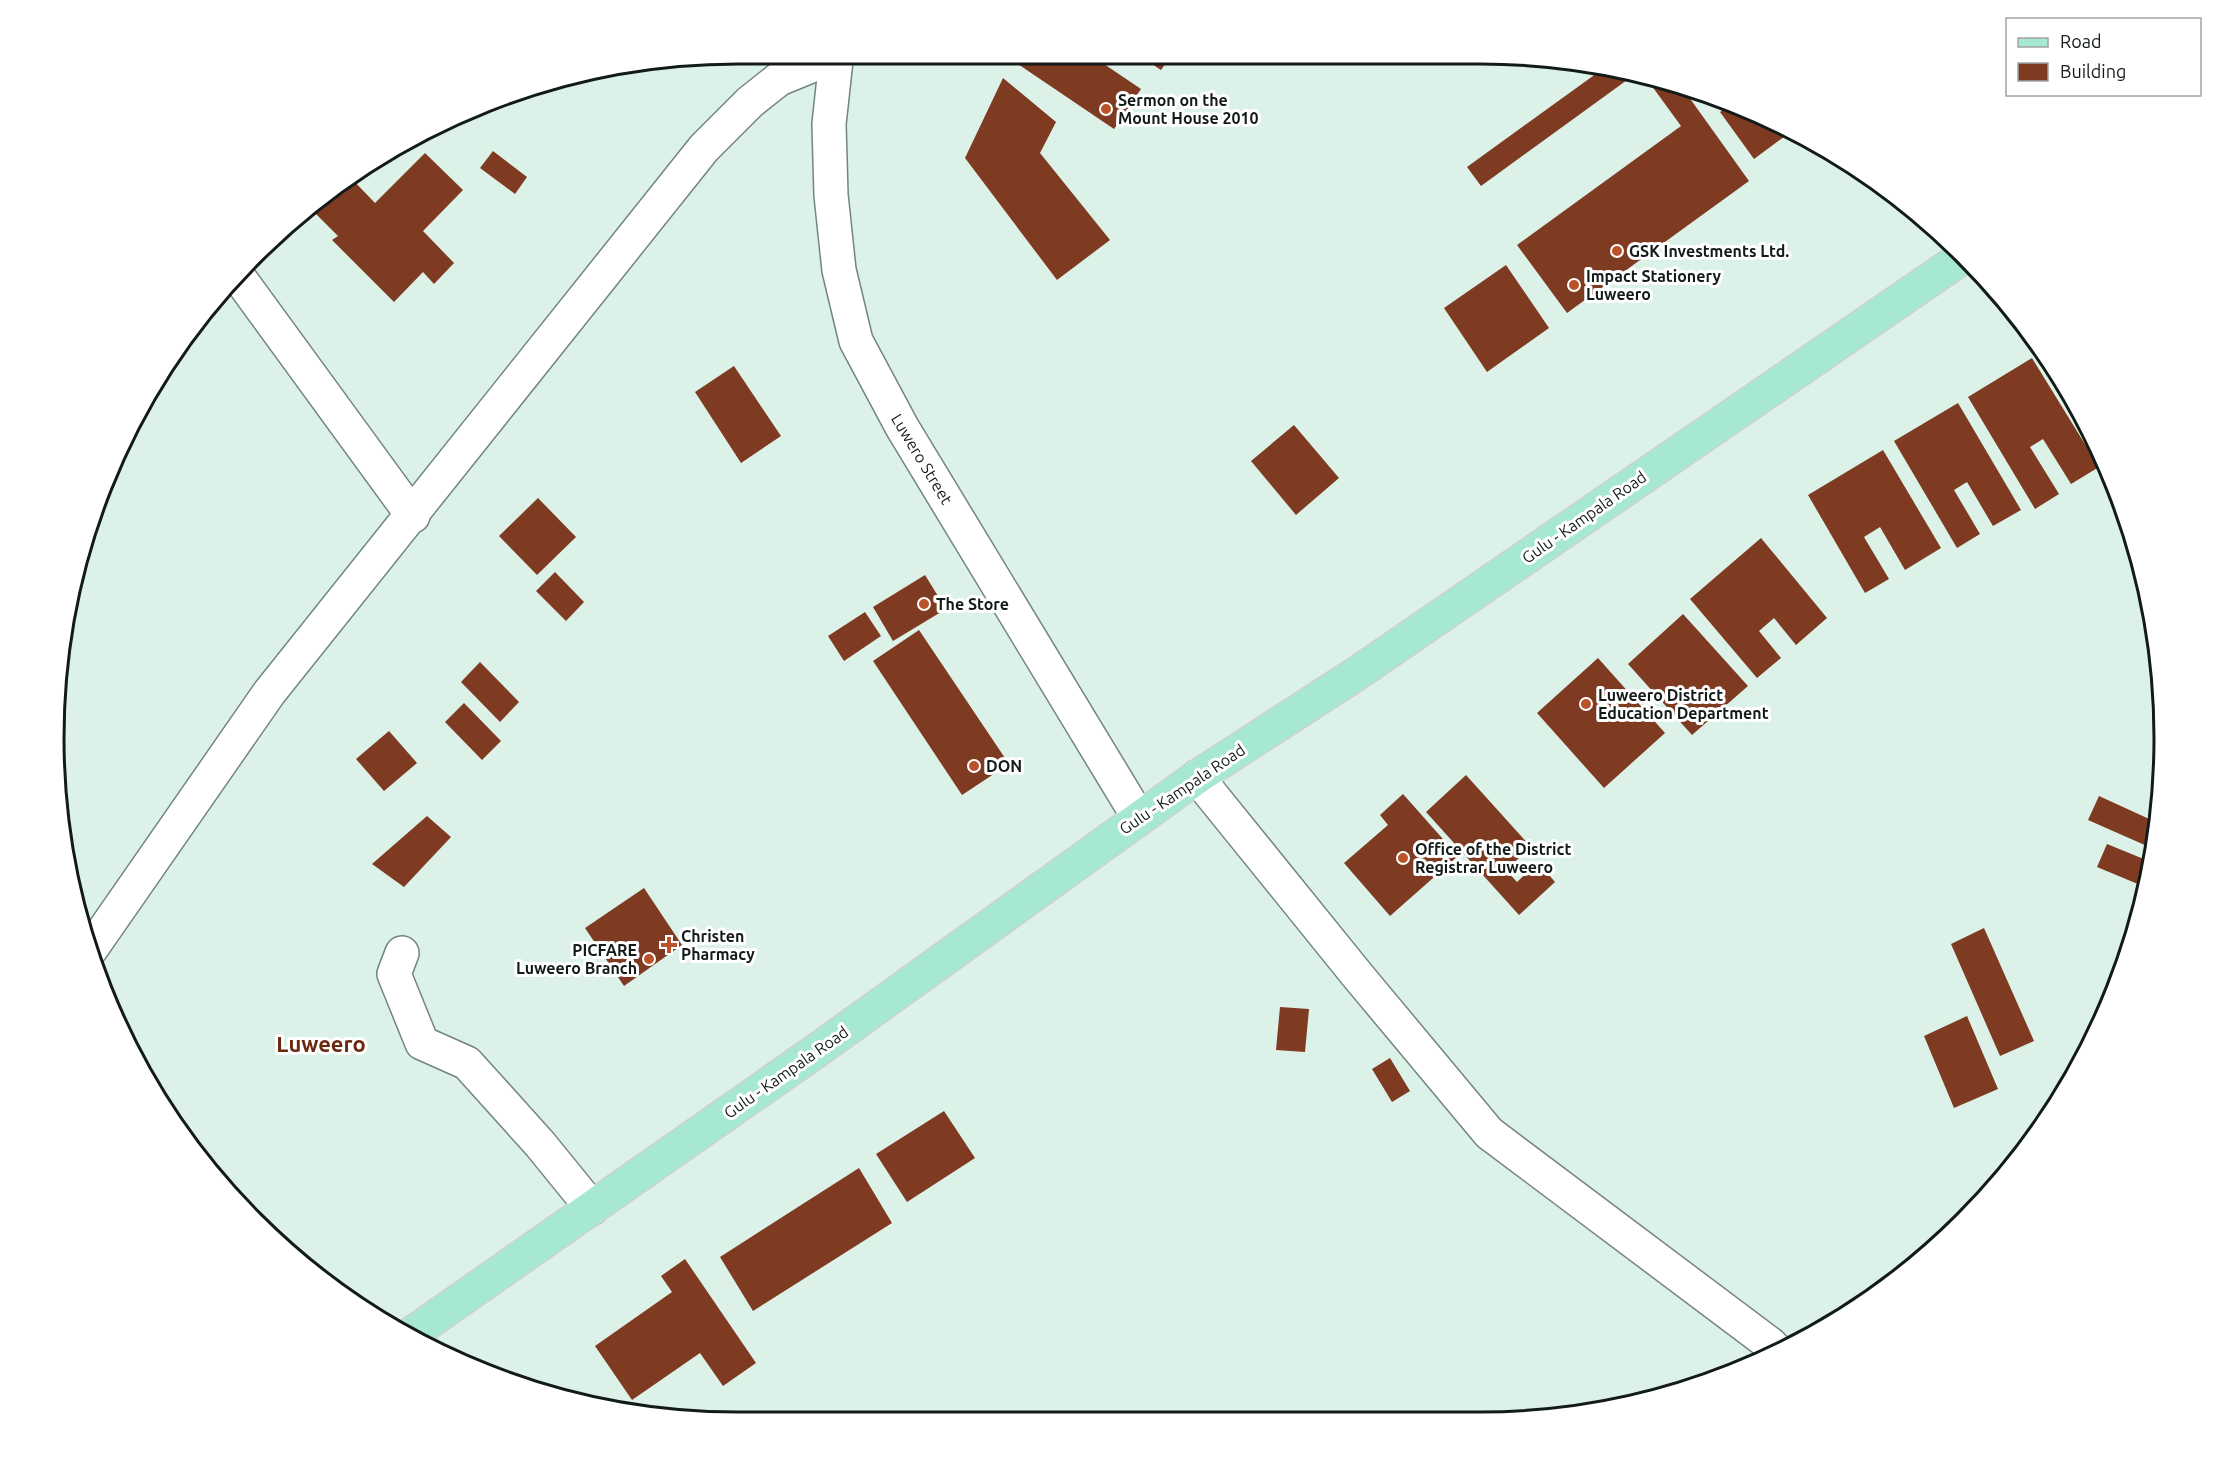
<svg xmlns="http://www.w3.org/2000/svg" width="2219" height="1477" font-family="Ubuntu,sans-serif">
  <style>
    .building { fill: #7e3b22 }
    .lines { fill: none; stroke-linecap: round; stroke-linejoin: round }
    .street-casing { stroke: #73867e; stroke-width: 36 }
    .secondary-casing { stroke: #73867e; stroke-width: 36 }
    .primary-casing { stroke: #d0d1d1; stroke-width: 36 }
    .street { stroke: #fff; stroke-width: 33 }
    .secondary { stroke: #fff; stroke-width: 33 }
    .primary { stroke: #a6e8d3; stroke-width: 33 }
    .poi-dot { fill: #ba522a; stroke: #fff; stroke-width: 2 }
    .labels { text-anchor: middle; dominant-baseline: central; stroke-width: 6; stroke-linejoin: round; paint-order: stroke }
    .poi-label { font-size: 16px; font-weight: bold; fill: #131b18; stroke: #fff; text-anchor: start }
    .street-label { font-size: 16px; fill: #131b18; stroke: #fff }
    .district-label { font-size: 22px; font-weight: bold; fill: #6a290f; stroke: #fff }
    .rim { fill: none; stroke: #131b18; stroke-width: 3 }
  </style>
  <rect width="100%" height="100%" fill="#dcf1e8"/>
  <path class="building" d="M1012,60H1098L1141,89L1114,129Z
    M1146,60H1168L1161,70Z
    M1604,68L1634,75L1481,186L1467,167Z
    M1003,78L1056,122L1040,153L1110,240L1057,280L965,158Z
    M1646,78L1681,86L1749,181L1567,313L1517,245L1681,126Z
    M1732,103L1783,124L1792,131L1754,159L1720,112Z
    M493,151L527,177L515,194L480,168Z
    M425,153L463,190L423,231L454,263L434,284L423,272L394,302L332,240L338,236L309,207L349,176L375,203Z
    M1506,265L1549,328L1487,372L1444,308Z
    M2032,358L2099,467L2071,484L2043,439L2030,447L2059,494L2035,509L1968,397Z
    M734,366L781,436L741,463L695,392Z
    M1958,403L2021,510L1993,526L1967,482L1954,490L1980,534L1957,548L1894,441Z
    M1294,425L1339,478L1296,515L1251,461Z
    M1883,450L1941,548L1905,570L1880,527L1864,537L1889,579L1865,593L1808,495Z
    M538,498L576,537L537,575L499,536Z
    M1761,538L1827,618L1796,645L1774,618L1759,631L1781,658L1757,678L1690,599Z
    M555,572L584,602L566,621L536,591Z
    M925,575L946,609L893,641L873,607Z
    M865,612L881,636L844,661L828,636Z
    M1683,614L1748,686L1692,735L1628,664Z
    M919,630L1009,764L962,795L873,661Z
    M1598,658L1665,733L1604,788L1537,713Z
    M480,662L519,702L500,722L461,682Z
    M464,703L501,741L482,760L445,722Z
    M389,731L417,763L384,791L356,759Z
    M1466,775L1531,847L1506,870L1517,882L1538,862L1555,882L1519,915L1426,812Z
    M1403,794L1458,856L1390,916L1344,863L1388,825L1380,815Z
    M2099,796L2158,823L2147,846L2088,820Z
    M427,816L451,837L404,887L372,864Z
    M2107,844L2151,862L2145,887L2097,867Z
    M644,888L682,945L624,986L585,928Z
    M1984,928L2034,1041L2000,1056L1951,944Z
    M1280,1007L1309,1009L1305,1052L1276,1050Z
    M1967,1016L1998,1089L1954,1108L1924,1036Z
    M1390,1058L1410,1091L1392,1102L1372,1069Z
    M944,1111L975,1158L907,1202L876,1154Z
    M859,1168L892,1223L753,1311L720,1257Z
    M685,1259L756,1363L723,1386L700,1353L632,1400L595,1346L672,1292L661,1276Z
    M1141,1411L1150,1420H1132Z"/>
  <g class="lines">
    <defs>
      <path id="street" d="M238,276L413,516
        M1197,777L1358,976L1489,1133L1770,1344L1780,1354
        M91,949L269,693L704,148L750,102L779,79L823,61L835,62
        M402,953L394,974L422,1043L467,1063L540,1144L592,1208"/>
      <path id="secondary" d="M836,60L829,124L831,195L839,270L856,341L902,427L1139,818"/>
      <path id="primary" d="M410,1335L816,1051L1197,777L1359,672L1963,257"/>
    </defs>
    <use href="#street" class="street-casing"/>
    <use href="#secondary" class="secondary-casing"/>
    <use href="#primary" class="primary-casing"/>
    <use href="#street" class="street"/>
    <use href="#secondary" class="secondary"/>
    <use href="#primary" class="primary"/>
  </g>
  <g class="poi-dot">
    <circle cx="1106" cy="109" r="6"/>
    <circle cx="1617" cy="251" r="6"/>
    <circle cx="1574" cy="285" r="6"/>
    <circle cx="924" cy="604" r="6"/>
    <circle cx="1586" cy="704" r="6"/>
    <circle cx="974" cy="766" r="6"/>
    <circle cx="1403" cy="858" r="6"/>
    <path d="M666 936h6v6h6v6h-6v6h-6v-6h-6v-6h6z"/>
    <circle cx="649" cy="959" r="6"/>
  </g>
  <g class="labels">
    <g class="poi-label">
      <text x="1118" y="100">Sermon on the<tspan x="1118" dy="18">Mount House 2010</tspan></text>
      <text x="1629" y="251">GSK Investments Ltd.</text>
      <text x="1586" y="276">Impact Stationery<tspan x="1586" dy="18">Luweero</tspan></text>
      <text x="936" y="604">The Store</text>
      <text x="1598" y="695">Luweero District<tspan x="1598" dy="18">Education Department</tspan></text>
      <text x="986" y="766">DON</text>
      <text x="1415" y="849">Office of the District<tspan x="1415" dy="18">Registrar Luweero</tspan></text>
      <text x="681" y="936">Christen<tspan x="681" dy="18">Pharmacy</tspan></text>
      <text x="637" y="950" text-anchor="end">PICFARE<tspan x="637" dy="18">Luweero Branch</tspan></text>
    </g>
    <g class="street-label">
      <text transform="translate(922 459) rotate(59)">Luwero Street</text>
      <text transform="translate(1584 517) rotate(-35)">Gulu - Kampala Road</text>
      <text transform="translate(1182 789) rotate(-34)">Gulu - Kampala Road</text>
      <text transform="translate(786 1072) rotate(-35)">Gulu - Kampala Road</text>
    </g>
    <g class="district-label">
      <text x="321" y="1043">Luweero</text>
    </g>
  </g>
  <path d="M0 0H2219V1477H0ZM738 64H1480A674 674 0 0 1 2154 738V738A674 674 0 0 1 1480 1412H738A674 674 0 0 1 64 738V738A674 674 0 0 1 738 64Z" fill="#fff" fill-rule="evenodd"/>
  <path class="rim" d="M738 64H1480A674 674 0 0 1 2154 738V738A674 674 0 0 1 1480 1412H738A674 674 0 0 1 64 738V738A674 674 0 0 1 738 64Z"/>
  <rect x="2006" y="18" width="195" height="78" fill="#ffffff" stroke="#a1a4a3" stroke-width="1.5"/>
  <rect x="2018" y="38" width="30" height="9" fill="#a6e8d3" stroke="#a1a4a3" stroke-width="1.5"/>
  <text x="2060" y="48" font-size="18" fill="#131b18">Road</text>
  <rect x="2018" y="63" width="30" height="18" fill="#7e3b22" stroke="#a1a4a3" stroke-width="1.5"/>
  <text x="2060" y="78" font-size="18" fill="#131b18">Building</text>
</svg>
